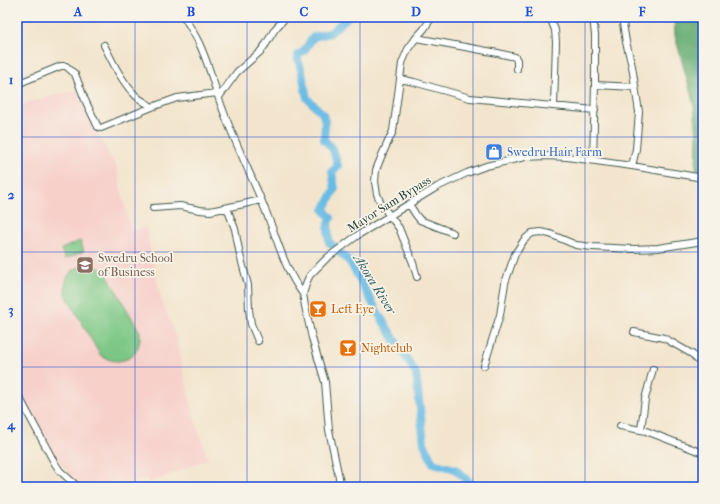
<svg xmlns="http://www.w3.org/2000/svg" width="720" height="504" font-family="'IM FELL French Canon',serif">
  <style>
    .built { fill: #f7d0ca }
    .green { fill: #7cc785; stroke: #4e825c }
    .forest { fill: #65ac72; stroke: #427453 }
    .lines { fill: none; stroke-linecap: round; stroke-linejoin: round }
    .river { stroke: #68bbe4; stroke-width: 8 }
    .minor-casing { stroke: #3f564b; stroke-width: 8 }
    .minor { stroke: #fff; stroke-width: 6 }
    .grid { fill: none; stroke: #1d4ed8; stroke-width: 1; stroke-opacity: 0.55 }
    .labels { text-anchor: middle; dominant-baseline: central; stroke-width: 3.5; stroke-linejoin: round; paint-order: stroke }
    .shop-label { font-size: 12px; fill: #366cbe; stroke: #f7f3e8; text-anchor: start }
    .street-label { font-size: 12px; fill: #1f3d34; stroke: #f7f3e8 }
    .education-label { font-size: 12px; fill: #785e54; stroke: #f7f3e8; text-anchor: start }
    .food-label { font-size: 12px; fill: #c56008; stroke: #f7f3e8; text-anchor: start }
    .water-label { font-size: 13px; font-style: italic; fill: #315c60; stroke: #f7f3e8 }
    .neatline { fill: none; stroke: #1d4ed8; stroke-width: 1.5 }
    .grid-label { font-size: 13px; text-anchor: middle; font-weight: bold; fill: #1d4ed8 }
  </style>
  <rect width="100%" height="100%" fill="#f7f3e8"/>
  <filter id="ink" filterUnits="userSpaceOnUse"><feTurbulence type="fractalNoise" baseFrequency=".025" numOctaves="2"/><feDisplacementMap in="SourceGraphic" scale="8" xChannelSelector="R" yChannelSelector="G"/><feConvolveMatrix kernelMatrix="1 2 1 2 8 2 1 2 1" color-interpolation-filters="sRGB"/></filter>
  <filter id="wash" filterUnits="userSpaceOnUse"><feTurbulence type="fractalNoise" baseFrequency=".012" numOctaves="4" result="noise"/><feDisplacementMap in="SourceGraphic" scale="16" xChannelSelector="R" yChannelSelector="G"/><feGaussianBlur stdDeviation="0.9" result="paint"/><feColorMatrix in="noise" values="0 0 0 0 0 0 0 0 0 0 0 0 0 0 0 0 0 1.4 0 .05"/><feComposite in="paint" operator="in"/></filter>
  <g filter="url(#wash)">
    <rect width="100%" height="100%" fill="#f3e5cd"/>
    <path class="built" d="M77,90L95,130L116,166L131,231L146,227L161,299L175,334L193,413L208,459L149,483L147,478L134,482L135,487H80L54,455L34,417L17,391V105Z"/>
    <path class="green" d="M80,241L84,251L65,259L61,249Z
      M84,265C94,265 99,267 106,273L140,332C142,357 121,369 100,355L66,295C63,279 69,270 84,265Z"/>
    <path class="forest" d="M674,17H703V171L696,170L697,135L694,105L675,36Z"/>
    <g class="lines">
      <path class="river" d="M348,17L330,33L313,37L304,51L297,56L302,73L307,98L323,114L325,122L324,140L333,149L338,166L332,171L335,189L324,210L331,218L328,225L329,242L350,262L378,313L410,364L416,374L424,443L433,463L455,469L475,487"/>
    </g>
  </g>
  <g filter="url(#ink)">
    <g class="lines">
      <defs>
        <path id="minor" d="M184,17C189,25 194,33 198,41C209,63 214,87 223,110C236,146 254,180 268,217C279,244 285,270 303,294
          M550,17L555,30L556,42L554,106
          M622,17L626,42L632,66L639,112L636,149L632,166
          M17,19L24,17
          M416,38L498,53L515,57L517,60V69
          M104,45C113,63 122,82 136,96C140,100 147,103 152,107
          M400,79L402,63L408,49L416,38L424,29L432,17
          M17,84L61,66H66L75,74L85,100L98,127L101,128L152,107L177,98L217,93
          M595,85L635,87
          M219,97L237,72L260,52L266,44L275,29L286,17
          M593,160L595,85V35L593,17
          M409,204L416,215L420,220L453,233
          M153,208L180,206L200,210L210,211L244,204L261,200
          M227,208L235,229L240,255L248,285L249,310L251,324L258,341
          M417,277L413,263L399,228L381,204L377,194L375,182L376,170L382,155L393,131L400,79L414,82L470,98L595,110
          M634,332L664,338L692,354L703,366
          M484,366L500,315L505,283L515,254L524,240L532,233L541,232L550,234L576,245L592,247L634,249L658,248L703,241
          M17,393L54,462L60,471L78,487
          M620,426L646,431L703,453
          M641,430L645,399L653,369
          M341,487L329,430L325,382L312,338L305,306L303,294L307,281L310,275L327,258L358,235L437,187L467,173L486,166L525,157L546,156L567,157L632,166L703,178"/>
      </defs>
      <use href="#minor" class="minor-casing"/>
      <use href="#minor" class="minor"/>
    </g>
  </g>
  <path class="grid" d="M135,17V487M247,17V487M360,17V487M473,17V487M585,17V487M17,137H703M17,252H703M17,367H703"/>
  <defs>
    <symbol id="shop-square" viewBox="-11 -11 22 22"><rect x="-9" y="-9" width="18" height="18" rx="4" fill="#3f7fe0" stroke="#f7f3e8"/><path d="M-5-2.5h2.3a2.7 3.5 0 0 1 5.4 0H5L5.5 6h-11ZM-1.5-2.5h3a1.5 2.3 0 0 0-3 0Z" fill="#fff"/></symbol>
    <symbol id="school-square" viewBox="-11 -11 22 22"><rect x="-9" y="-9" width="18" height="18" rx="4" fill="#8d6e63" stroke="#f7f3e8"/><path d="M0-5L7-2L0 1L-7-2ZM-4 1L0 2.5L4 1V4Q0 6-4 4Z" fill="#fff"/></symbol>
    <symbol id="bar-square" viewBox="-11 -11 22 22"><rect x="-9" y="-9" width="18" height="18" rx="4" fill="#e8710a" stroke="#f7f3e8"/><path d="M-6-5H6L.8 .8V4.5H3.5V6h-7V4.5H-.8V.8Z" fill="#fff"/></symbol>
  </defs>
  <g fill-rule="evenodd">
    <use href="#shop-square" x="484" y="142" width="20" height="20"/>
    <use href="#school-square" x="75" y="255" width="20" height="20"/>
    <use href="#bar-square" x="308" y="299" width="20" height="20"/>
    <use href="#bar-square" x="338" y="338" width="20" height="20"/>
  </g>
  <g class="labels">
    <g class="shop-label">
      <text x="507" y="152">Swedru Hair Farm</text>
    </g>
    <g class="street-label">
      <text transform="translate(389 204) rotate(-32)">Mayor Sam Bypass</text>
    </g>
    <g class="education-label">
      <text x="98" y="258">Swedru School<tspan x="98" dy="14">of Business</tspan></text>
    </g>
    <g class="food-label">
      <text x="331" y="309">Left Eye</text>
      <text x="361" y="348">Nightclub</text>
    </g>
    <g class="water-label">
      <text transform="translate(375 284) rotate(58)">Akora River</text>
    </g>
  </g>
  <rect width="720" height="504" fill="none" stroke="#f7f3e8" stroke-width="44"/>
  <rect x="22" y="22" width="676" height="460" class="neatline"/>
  <g class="grid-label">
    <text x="78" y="16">A</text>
    <text x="191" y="16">B</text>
    <text x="304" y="16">C</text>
    <text x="416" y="16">D</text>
    <text x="529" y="16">E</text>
    <text x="642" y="16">F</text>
    <text x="11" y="84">1</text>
    <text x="11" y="199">2</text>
    <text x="11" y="314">3</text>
    <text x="11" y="429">4</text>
  </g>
</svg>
